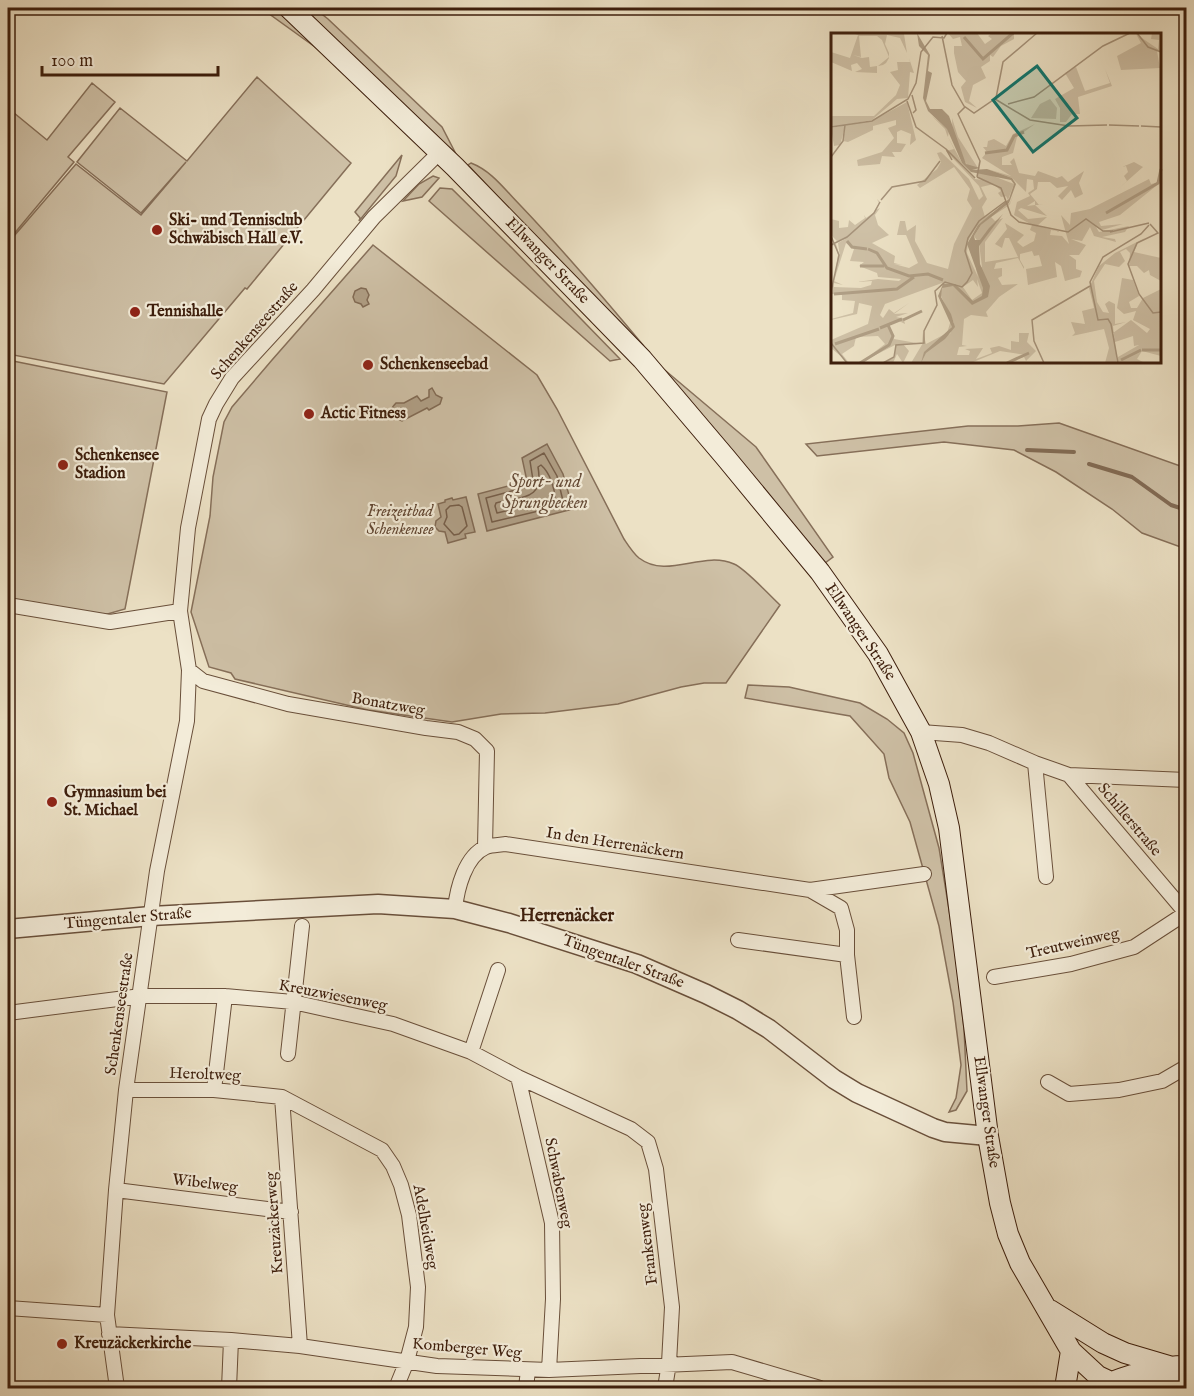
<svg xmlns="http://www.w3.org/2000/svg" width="1194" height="1396" font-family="'IM FELL English',serif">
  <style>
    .green { fill: #cec0a6; stroke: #866f59; stroke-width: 1.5 }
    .water { fill: #b09f86; stroke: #826b55; stroke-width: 1.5 }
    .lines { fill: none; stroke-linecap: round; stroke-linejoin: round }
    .shore { stroke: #765e49; stroke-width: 1.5 }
    .stream { stroke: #826b55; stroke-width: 4 }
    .minor-casing { stroke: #694f3a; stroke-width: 16 }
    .tertiary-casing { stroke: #694f3a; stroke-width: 21 }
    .secondary-casing { stroke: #3d1e0c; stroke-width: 22 }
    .minor { stroke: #f3ecd9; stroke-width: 14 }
    .tertiary { stroke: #f3ecd9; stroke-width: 18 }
    .secondary { stroke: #f3ecd9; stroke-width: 20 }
    .poi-dot { fill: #8f2418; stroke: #f3ecd9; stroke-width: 2 }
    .labels { text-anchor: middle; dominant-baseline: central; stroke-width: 4.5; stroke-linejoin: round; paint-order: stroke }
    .poi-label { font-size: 16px; font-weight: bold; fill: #3d1e0c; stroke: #f3ecd9; text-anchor: start }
    .street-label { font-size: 16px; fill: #3d1e0c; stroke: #f3ecd9 }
    .park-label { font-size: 16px; font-style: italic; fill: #614632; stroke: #f3ecd9 }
    .water-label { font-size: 18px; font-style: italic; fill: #654b37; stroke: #f3ecd9 }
    .neighbourhood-label { font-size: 18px; font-weight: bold; fill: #3d1e0c; stroke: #f3ecd9 }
    .inset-river { fill: none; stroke: #b09f86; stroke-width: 3 }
    .inset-road { fill: none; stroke: #a6937b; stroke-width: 1.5 }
    .view { fill: #0f766e; fill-opacity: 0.15; stroke: #0f766e; stroke-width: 3 }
    .inset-edge { fill: none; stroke: #3d1e0c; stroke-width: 3 }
  </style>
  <rect width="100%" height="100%" fill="#ece1c5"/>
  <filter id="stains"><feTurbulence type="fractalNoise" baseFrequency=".00333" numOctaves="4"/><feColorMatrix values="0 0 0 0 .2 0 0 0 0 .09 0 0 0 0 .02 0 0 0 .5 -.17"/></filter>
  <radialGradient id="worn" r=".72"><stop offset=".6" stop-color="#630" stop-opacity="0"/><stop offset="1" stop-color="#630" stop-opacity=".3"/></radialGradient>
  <path class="green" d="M261,8H278L308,36L322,52Z
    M299,8H314L328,19L442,127L456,154Z
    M257,77L351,163L247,289L245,288L164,384L8,354V243L76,164L141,215L186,162L141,213L77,162L120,108L187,161Z
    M92,83L115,102L68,157L74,162L8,241V108L47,140Z
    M402,155L396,176L359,221L360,218L355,212Z
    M471,163C492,171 505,190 520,205C563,250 603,297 643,345H637L468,165Z
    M433,176L439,178L422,197L403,201L419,184Z
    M440,188L452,189L513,249L620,359L610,361L429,201Z
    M373,245L537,375L557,409L624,539C628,545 633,553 639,558C668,580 702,550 734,564C746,569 769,595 780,605L726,683H704L681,687L618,704L545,713L501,714L452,722L368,710L235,679L231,673L209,667L191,612L210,516L213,477L224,422L232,407L272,360Z
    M8,360L167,392L125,609L104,615L8,598Z
    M660,366L756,447L833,557L825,563Z
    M1059,423L1186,468V549L1142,533L1112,509L1056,472L1014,450L944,442L817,456L806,444L968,426H1018Z
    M748,685L789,687L860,703L887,719L904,733L913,753L939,848L955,947L964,1029L967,1091L956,1110L949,1112L956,1098L961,1065L953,1002L939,926L910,822L889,778L884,754L850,716L745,698Z"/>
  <path class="water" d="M361,288L366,289L369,295L367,300L369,304L363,307L361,304L355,302L353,297L355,291Z
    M432,388L436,395L442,398L440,404L429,410L427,408L402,421L393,417C390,411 391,408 396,403H404L417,396L421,401L429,397V390Z
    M547,444L563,474L573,509L487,531L478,494L527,481L522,458Z
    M466,497L475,532L465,534L466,538L448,543L445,532L439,531L435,527L436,521L441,517L438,504L445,502V500L452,498L453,500Z"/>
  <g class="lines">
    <path class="shore" d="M544,453L557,476L564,505L492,522L486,498L530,486L533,480L530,461Z
      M541,465C550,473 555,488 555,500L497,513L495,506L496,503C522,496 544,501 538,467Z
      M459,505L462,507L467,526L459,534L454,535L444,524L447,517L446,510L450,506Z"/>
    <path class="stream" d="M1027,450L1074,452
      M1089,464L1132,477L1171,505L1186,510"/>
    <defs>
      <path id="minor" d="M8,605L110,622L180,611
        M189,670L203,681L288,704L426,728L458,732L475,739L487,751L485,847
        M921,732L962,735L989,743L1035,763L1069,775L1186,913
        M1035,763L1046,877
        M1069,775L1186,780
        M810,890L924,874
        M455,909C457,889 465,856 486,847C491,845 500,845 505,844L810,890L841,908L847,930V955L854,1017
        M738,940L847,955
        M994,977L1071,964L1134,947L1186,913
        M8,1013L141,996H225L293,1002L393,1024L471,1052L518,1077L631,1129L648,1142L656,1169L672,1307L669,1363L665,1388
        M471,1052L498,970
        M288,1054L302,926
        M518,1077L552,1223L553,1299L549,1370
        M1048,1082L1069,1094L1119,1090L1162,1081L1186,1067
        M126,1090H214L282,1097L382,1150L393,1166L401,1185L409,1215L418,1287L416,1327L407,1361L396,1388
        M214,1090L225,996
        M282,1097L300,1346
        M116,1190L291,1212
        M8,1308L107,1315
        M109,1334L231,1340L300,1346L437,1366L549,1370L732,1362L820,1388
        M117,1388L107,1315L116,1190L126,1090L157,871L187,721L189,670L180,611L188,528L209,419L216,404L232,378L313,290L374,217L440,152
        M229,1388L231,1340
        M526,1388L528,1370"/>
      <path id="tertiary" d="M8,929L151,916L378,904L455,909L509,923L637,964L706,994L738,1010L769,1029L834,1079L857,1093L933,1128L945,1132L988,1136"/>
      <path id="secondary" d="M289,8L455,167L642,359L726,458L820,572L878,654L921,732L939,784L949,828L988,1136L1000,1203L1008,1234L1020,1263L1071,1351L1065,1388
        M1050,1310L1103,1343L1125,1353L1169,1366
        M1071,1351L1098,1376L1119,1386
        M1097,1388C1125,1376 1155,1366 1186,1366
        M1145,1388L1186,1379"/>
    </defs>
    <use href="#minor" class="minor-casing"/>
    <use href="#tertiary" class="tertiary-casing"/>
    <use href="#secondary" class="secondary-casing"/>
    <use href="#minor" class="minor"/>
    <use href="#tertiary" class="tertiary"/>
    <use href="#secondary" class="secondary"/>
  </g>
  <g class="poi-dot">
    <circle cx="157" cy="230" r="6"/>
    <circle cx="135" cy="312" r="6"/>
    <circle cx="368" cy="365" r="6"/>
    <circle cx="309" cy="414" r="6"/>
    <circle cx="63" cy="465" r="6"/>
    <circle cx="52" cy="802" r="6"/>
    <circle cx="62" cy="1344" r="6"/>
  </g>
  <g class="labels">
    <g class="poi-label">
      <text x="169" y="221">Ski- und Tennisclub<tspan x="169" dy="18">Schwäbisch Hall e.V.</tspan></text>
      <text x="147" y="312">Tennishalle</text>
      <text x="380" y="365">Schenkenseebad</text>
      <text x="321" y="414">Actic Fitness</text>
      <text x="75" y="456">Schenkensee<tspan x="75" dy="18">Stadion</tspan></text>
      <text x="64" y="793">Gymnasium bei<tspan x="64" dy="18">St. Michael</tspan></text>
      <text x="74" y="1344">Kreuzäckerkirche</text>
    </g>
    <g class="street-label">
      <text transform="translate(547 261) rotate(46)">Ellwanger Straße</text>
      <text transform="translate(255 331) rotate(-49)">Schenkenseestraße</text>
      <text transform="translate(860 632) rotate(56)">Ellwanger Straße</text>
      <text transform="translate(388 705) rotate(10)">Bonatzweg</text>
      <text transform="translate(1129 820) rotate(50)">Schillerstraße</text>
      <text transform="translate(615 844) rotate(9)">In den Herrenäckern</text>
      <text transform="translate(128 919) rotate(-5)">Tüngentaler Straße</text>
      <text transform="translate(1073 944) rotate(-13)">Treutweinweg</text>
      <text transform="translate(623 962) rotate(20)">Tüngentaler Straße</text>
      <text transform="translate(333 996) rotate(11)">Kreuzwiesenweg</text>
      <text transform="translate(120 1014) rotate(-82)">Schenkenseestraße</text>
      <text transform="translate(205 1075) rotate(2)">Heroltweg</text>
      <text transform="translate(986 1112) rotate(82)">Ellwanger Straße</text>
      <text transform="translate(558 1183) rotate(79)">Schwabenweg</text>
      <text transform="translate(205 1184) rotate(7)">Wibelweg</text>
      <text transform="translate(275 1223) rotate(-94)">Kreuzäckerweg</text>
      <text transform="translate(425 1227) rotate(80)">Adelheidweg</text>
      <text transform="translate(648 1244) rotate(-97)">Frankenweg</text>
      <text transform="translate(467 1349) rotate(5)">Komberger Weg</text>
    </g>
    <g class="park-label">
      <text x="400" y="512">Freizeitbad<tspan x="400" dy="18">Schenkensee</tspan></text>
    </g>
    <g class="water-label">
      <text x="545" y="482">Sport- und<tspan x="545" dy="21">Sprungbecken</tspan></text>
    </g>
    <g class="neighbourhood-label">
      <text x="567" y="916">Herrenäcker</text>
    </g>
  </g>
  <g transform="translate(831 33)">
    <rect width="330" height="330" fill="#ece1c5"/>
    <path d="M21,0L73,1L76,20L69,5L56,2L54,11L58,20V25L55,30L52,32L47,33L58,24L51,7L46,3H28L30,24L22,22L31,25L38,24L39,34L46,33V40L24,39L31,36L26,30L20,32L21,38L0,29V19L19,25L27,2ZM117,0H146L154,11L161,6L157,3L161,0H183V6L170,13L162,24L159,22V28L150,34L155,45L142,52L138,68L146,75L134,69L130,54L135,48L127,39L123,20V13H131L129,4L122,6ZM299,0L305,1L327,16L328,7L320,6L321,0H330V18H326L329,35L290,37L286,23L310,10L305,1ZM78,25L83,40L79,39L77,65L66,66L41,87L13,92L41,88L76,69L85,107L79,112L80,101L70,97L66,99V110L75,111L70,119H61L64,124L51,123L49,131L27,133L26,127L51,119L63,105L57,95L65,92V87L42,93V97L17,109L12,108L14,95L9,112L3,113L0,95L10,93H0V83H43L65,62L69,52L59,39L67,37L66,29H79ZM245,34L254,58L279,50L274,36L281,53L247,64L249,81H241L235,89H229V75L224,66L243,55L234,40ZM219,66L226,75L225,86L200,85L209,71ZM101,83L118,97L117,104L131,130L145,143L121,122L144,146L153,147L146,144L147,140L157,141L183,151L177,167L171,155L175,163L170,164L167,160L170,158L163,151L150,154L156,166L151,174L154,184L171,174L147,192L137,208L136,220L147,244L145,236L151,234L148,210L143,203L150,192L162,182L179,170L183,160L179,171L177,173L160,184L164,188L172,185L154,209V229L187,224L178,205H174L171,215L164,211L176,196L174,190L193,202L186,209L192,214L203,208L205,200L199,197L201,192L183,182L186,169L199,163L197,160L203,156L202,147L196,146L195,159L181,145L156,136L180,143L151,125L156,119L152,114H156L157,108L163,106L175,113L182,101L204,91L186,104L182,120L171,124V132H181L179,129L183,125L188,140L204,143L207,138L226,145L231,143L237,149L253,138L248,150L252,161L244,165L240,157L231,167L227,163L224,166L237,153L226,155L219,149H207L206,156L199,161L208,172L213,171L209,172H204V168L196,173L204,172L216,183L190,175L187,177L197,186L216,184L206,193L231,199L220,197L219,202L231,203L238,211L230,182L239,192L240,180L259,176L318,146L320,151L330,149L289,182L268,189L270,193L292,191L271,197L265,194L268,199L298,193L294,199L271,204L284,206L285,209L263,203L259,194L251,208L240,206L255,212L248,222H238L245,227V236L251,238L249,244L234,248L230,233L224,229L226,244L197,252L195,236L211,233L208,222L203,223L201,218L189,221V227L193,234V236L187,225L165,230L163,236L171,235V243L167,245L171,252L187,251L168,264L155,279L157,284L140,282L133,286L131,312L136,313L128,314L126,322H138L139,318L134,316L152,315L145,326L161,320L159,315L168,313L180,317V308L188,309V300H198L196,309L205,318L195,328L193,324L175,330L195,322L169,318L140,330H80L92,310L72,311L78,318L72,330L66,321L62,330H53L64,324V312L29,330L54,311L47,303L25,304L23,313L11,321L18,330L0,315V307L37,291L41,273L28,270L26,281L0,287V292V286L22,280L24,268L11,267V262L1,261L0,266L7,222L4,212L0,213L5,211L9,224L7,210L14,206L6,208L0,202V186L8,188V195L17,194L18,187L24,192L34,185L33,182L35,185L42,180L48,170L46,166L49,169L45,177L49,175L44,182L47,192L58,202L41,210L64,223L63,230L71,232L63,231L78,235L87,230L75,202H66L69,188H74L76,198L85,192L84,208L96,230L117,236L123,211L141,175L136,167L139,156L123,134L89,155L86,152L106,136L110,129L106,120L110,119L138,146L148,167L152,163L148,153L115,118L123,116L116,102L114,96ZM15,210L23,216L19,228L33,229L28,233L46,240L47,244L70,246L68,248L47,246L26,249L41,248L40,252L30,255L3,254V250L12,252L3,248ZM146,246L151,260L141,267L132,254L142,247L147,254ZM111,250L106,256L112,251L109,261L123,290L119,301L115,302L121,294L120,287L116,300L95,311L92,299L91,311L63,306L57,291L66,287L74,291L73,287L77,286L91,278L75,286L65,284L77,280L63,281L78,270L63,280L58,276L52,285L49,282L54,271ZM121,85L127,104L147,135H138L131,124L122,108ZM303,129L312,134L286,157L296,148L293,143L297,139L295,133L291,134ZM314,205L307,210L303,219L330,225V248L319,242L318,237L313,240L306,233H298L299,220L295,216L289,219L294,228L288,234L274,231L263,248L266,269L272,279L278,280L274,271L278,268L284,271V291L295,289L282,293L286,330H274L278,315L273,296L241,303L244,300L240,289L254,291L251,278L263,275L258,255L268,233L284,220ZM291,245L302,247L308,263L298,269L300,275H306L312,265L330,256V323L311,318L306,326L314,330H287V324L308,312L303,313L302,303L284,309L282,300L300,287L316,300L319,296L302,287L305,278L293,281L286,275Z" fill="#cec0a6" fill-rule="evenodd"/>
    <path d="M86,0L99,22L97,38L101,40L95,68L99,76H111L118,83L135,131L149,135L141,137L156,136L181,145L185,151L178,170L150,192L143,203L144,207H149L158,195L172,181L148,213L149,231L159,253L157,264L141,272L122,253L111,255L110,264L120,281L124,294L114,306L95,320L90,330L93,319L121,294L107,263L112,251H124L142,268L151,263L152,255L136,211L147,192L178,166L183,151L180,147L140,139L131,130L116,96L97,78L92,65L97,22L88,13Z" fill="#b09f86"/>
    <path class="inset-river" d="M133,4L152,26L182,0M154,120L176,117L183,103L193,99M275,180L327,150L330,136M16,208L21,214L36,216M37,216L46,220L56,235L78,243L97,241L112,247M29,233H53M3,261L66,256L83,244M72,287L91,278M49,295L71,286M4,311L48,296M311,317H330M290,327L310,317M29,330L58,312L62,303L57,292M176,330L198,320"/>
    <path class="inset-road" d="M306,0L317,14L330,19M111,3L121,52L133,73L143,80L165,65L172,29L206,0M81,62L85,77L82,80M164,66L199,87L238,93L276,92M76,68L85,94L115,116M177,71L203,64L272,13L299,0M134,74L127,81L149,128L146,144M278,92L308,93M310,93L330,94M0,94L41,88L77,66L85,50L90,19L102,4L113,5L116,0M0,124L12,108L14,92M121,127L115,116L144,145M146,144L170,155L180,182L188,189L237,199L255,186L272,198H282M50,167L61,154L94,148L109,128M319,191L327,200L306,210L297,231L308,261L322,280L330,279M279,199L318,190M0,203L8,222L0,259M0,212L16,204L43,180L49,169M0,310L16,330M52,330L63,324L65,312L93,310V298L106,272L104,258L114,249L131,254L136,249L141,240L134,218L137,205L148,188L175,168M213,330L203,308L201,287L259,253M287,330L280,291L277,286L267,287L259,249L272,224L310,201L318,192"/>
    <path class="view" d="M206,33L246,85L202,119L162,67Z"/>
    <rect width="330" height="330" class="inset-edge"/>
  </g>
  <rect width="1194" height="1396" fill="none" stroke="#ece1c5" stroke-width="30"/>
  <rect x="9" y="9" width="1176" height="1378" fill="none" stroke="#3d1e0c" stroke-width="3"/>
  <rect x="15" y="15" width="1164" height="1366" fill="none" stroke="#3d1e0c" stroke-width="1.5"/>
  <path d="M42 66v9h176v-9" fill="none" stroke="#3d1e0c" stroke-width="3"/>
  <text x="51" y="66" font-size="18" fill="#3d1e0c" stroke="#f3ecd9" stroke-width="4.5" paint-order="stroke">100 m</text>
  <rect width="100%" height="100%" filter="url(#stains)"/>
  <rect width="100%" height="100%" fill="url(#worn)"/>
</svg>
